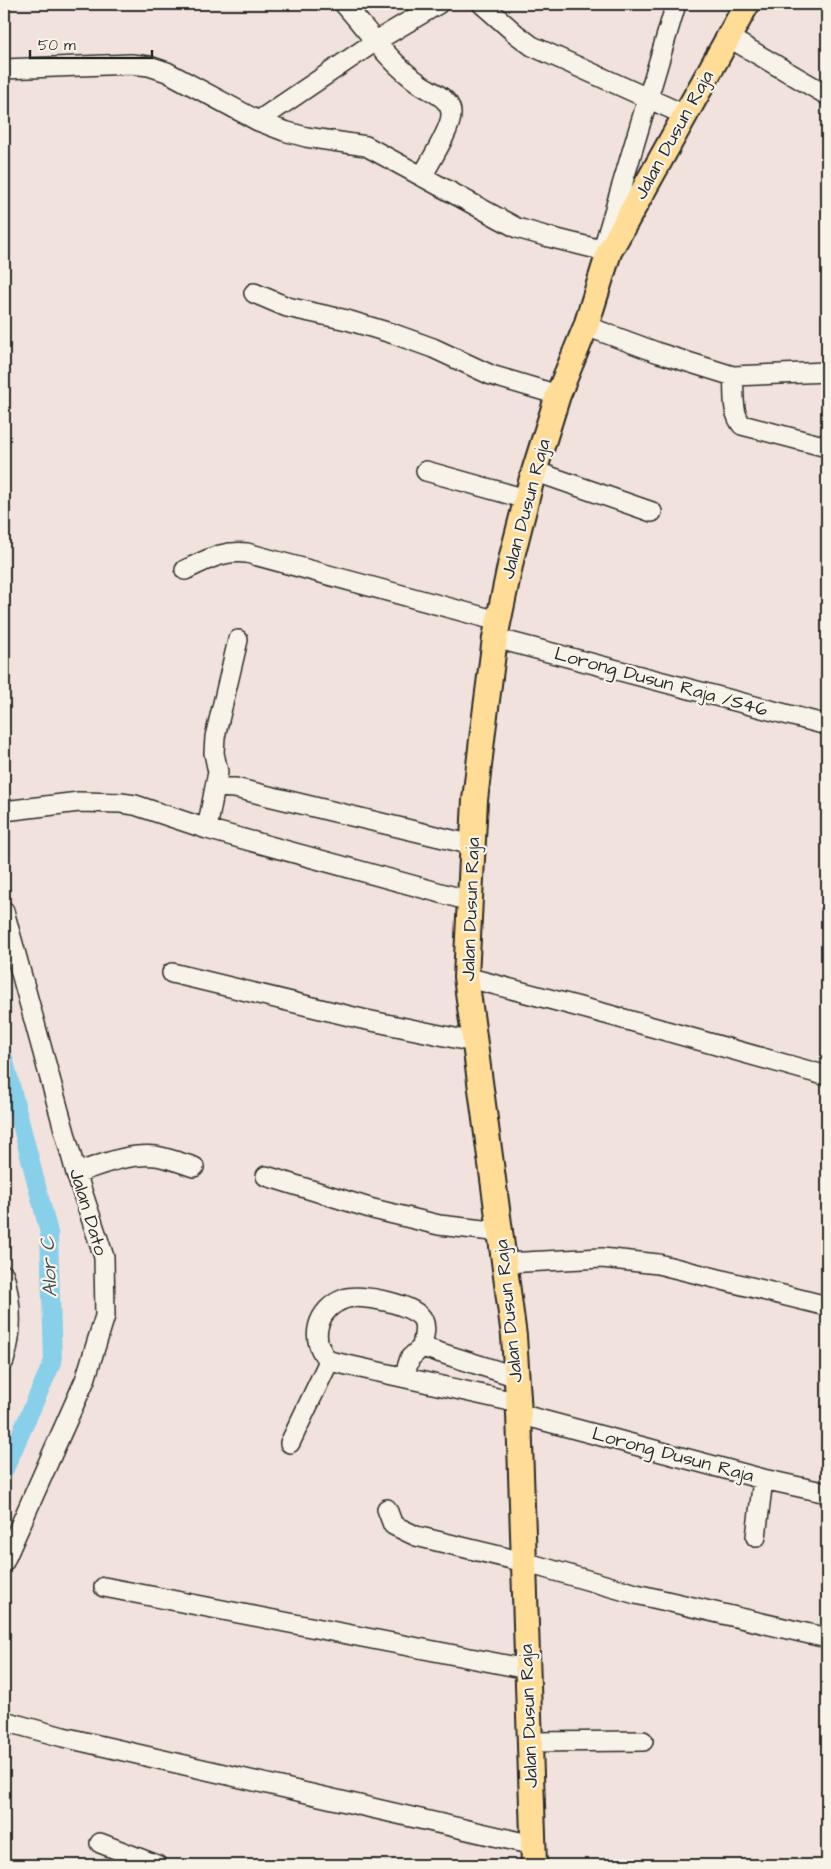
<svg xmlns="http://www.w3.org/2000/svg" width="831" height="1869" font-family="'Architects Daughter',sans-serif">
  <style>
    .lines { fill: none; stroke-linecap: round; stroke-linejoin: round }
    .canal { stroke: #88cfea; stroke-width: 18 }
    .minor-casing { stroke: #2b2b2b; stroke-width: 22 }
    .major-casing { stroke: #2b2b2b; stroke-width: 28 }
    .minor { stroke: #f7f3e8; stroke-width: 19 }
    .major { stroke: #ffdd96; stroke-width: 24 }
    .labels { text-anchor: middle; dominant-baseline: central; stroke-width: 4.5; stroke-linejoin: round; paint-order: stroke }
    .street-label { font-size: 19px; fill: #2b2b2b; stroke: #f7f3e8 }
    .water-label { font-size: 20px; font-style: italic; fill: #42545b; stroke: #f7f3e8 }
  </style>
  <rect width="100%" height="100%" fill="#f1e2dd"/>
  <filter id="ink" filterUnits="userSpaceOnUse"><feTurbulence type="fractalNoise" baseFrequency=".02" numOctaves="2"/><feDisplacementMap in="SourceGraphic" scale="10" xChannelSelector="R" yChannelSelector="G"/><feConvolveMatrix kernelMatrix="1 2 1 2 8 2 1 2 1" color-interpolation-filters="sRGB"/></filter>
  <g filter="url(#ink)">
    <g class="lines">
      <path class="canal" d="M4,1058L49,1233L53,1361L4,1471"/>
      <defs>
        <path id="minor" d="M344,4C368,31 390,63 420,84C431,92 452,98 451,115C451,129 429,163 422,177
          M482,4L516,34L532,46L685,115
          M728,37L827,95
          M4,69L131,64L149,66L167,72L258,121L284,131L306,137L366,146L517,228L545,236L609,252
          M258,121L376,41L438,4
          M603,249L676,4
          M254,293L287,307L347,320L394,334L433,348L491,375L558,395
          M586,326L659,353L733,376L827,372
          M733,376C735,392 731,412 742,425L827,447
          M426,471L526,499
          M534,471L652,512
          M185,570C207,560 222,550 247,553L498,621
          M495,638L827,725
          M215,787L218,772L214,753L215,737L238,640
          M4,811L79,802L121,803L135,805L207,829L470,901
          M207,829L215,787L235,788L473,845
          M4,911L76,1173L104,1257L105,1316L85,1380L4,1562
          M172,973L362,1019L474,1042
          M466,977L606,1014L827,1076
          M76,1173C101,1165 128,1153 156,1156C168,1158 182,1163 194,1167
          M266,1176L373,1209L439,1225L501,1232
          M505,1263L602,1258L658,1264L827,1306
          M4,1275C12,1304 13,1332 4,1361
          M404,1377L410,1358L422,1347
          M517,1377L422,1347C423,1338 427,1329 423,1320C415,1304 360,1293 344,1299C317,1309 308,1340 329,1361L519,1403
          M519,1414L763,1479L827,1493
          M290,1443L329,1361
          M387,1509L393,1525L416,1536L524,1562L636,1594L827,1638
          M756,1537L763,1479
          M104,1587L527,1669
          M4,1721L63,1737L533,1845
          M529,1742L643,1741
          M100,1843L157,1865"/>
        <path id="major" d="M534,1865L519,1414L514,1336L466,977L475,800L483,731L495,638L512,556L532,478L558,395L586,326L609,252L747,4"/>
      </defs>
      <use href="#minor" class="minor-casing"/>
      <use href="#major" class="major-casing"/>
      <use href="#minor" class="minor"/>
      <use href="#major" class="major"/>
    </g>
  </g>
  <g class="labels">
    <g class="street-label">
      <text transform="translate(674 135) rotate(-61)">Jalan Dusun Raja</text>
      <text transform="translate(526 509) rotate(-75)">Jalan Dusun Raja</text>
      <text transform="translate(661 682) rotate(15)">Lorong Dusun Raja /S46</text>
      <text transform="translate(471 909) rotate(-88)">Jalan Dusun Raja</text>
      <text transform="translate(88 1212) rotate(73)">Jalan Dato</text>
      <text transform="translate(509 1311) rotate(-96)">Jalan Dusun Raja</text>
      <text transform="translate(673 1455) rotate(15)">Lorong Dusun Raja</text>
      <text transform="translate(529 1716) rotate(-92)">Jalan Dusun Raja</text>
    </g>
    <g class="water-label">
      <text transform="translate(49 1267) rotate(-93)">Alor C</text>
    </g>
  </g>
  <rect width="831" height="1869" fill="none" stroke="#f7f3e8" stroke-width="20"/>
  <rect x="10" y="10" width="811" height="1849" fill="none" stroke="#2b2b2b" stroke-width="2" filter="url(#ink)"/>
  <path d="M30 50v8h122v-8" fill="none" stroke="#2b2b2b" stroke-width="2.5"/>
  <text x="38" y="50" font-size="15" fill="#2b2b2b" stroke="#f7f3e8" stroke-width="4" paint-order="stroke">50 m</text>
</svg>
